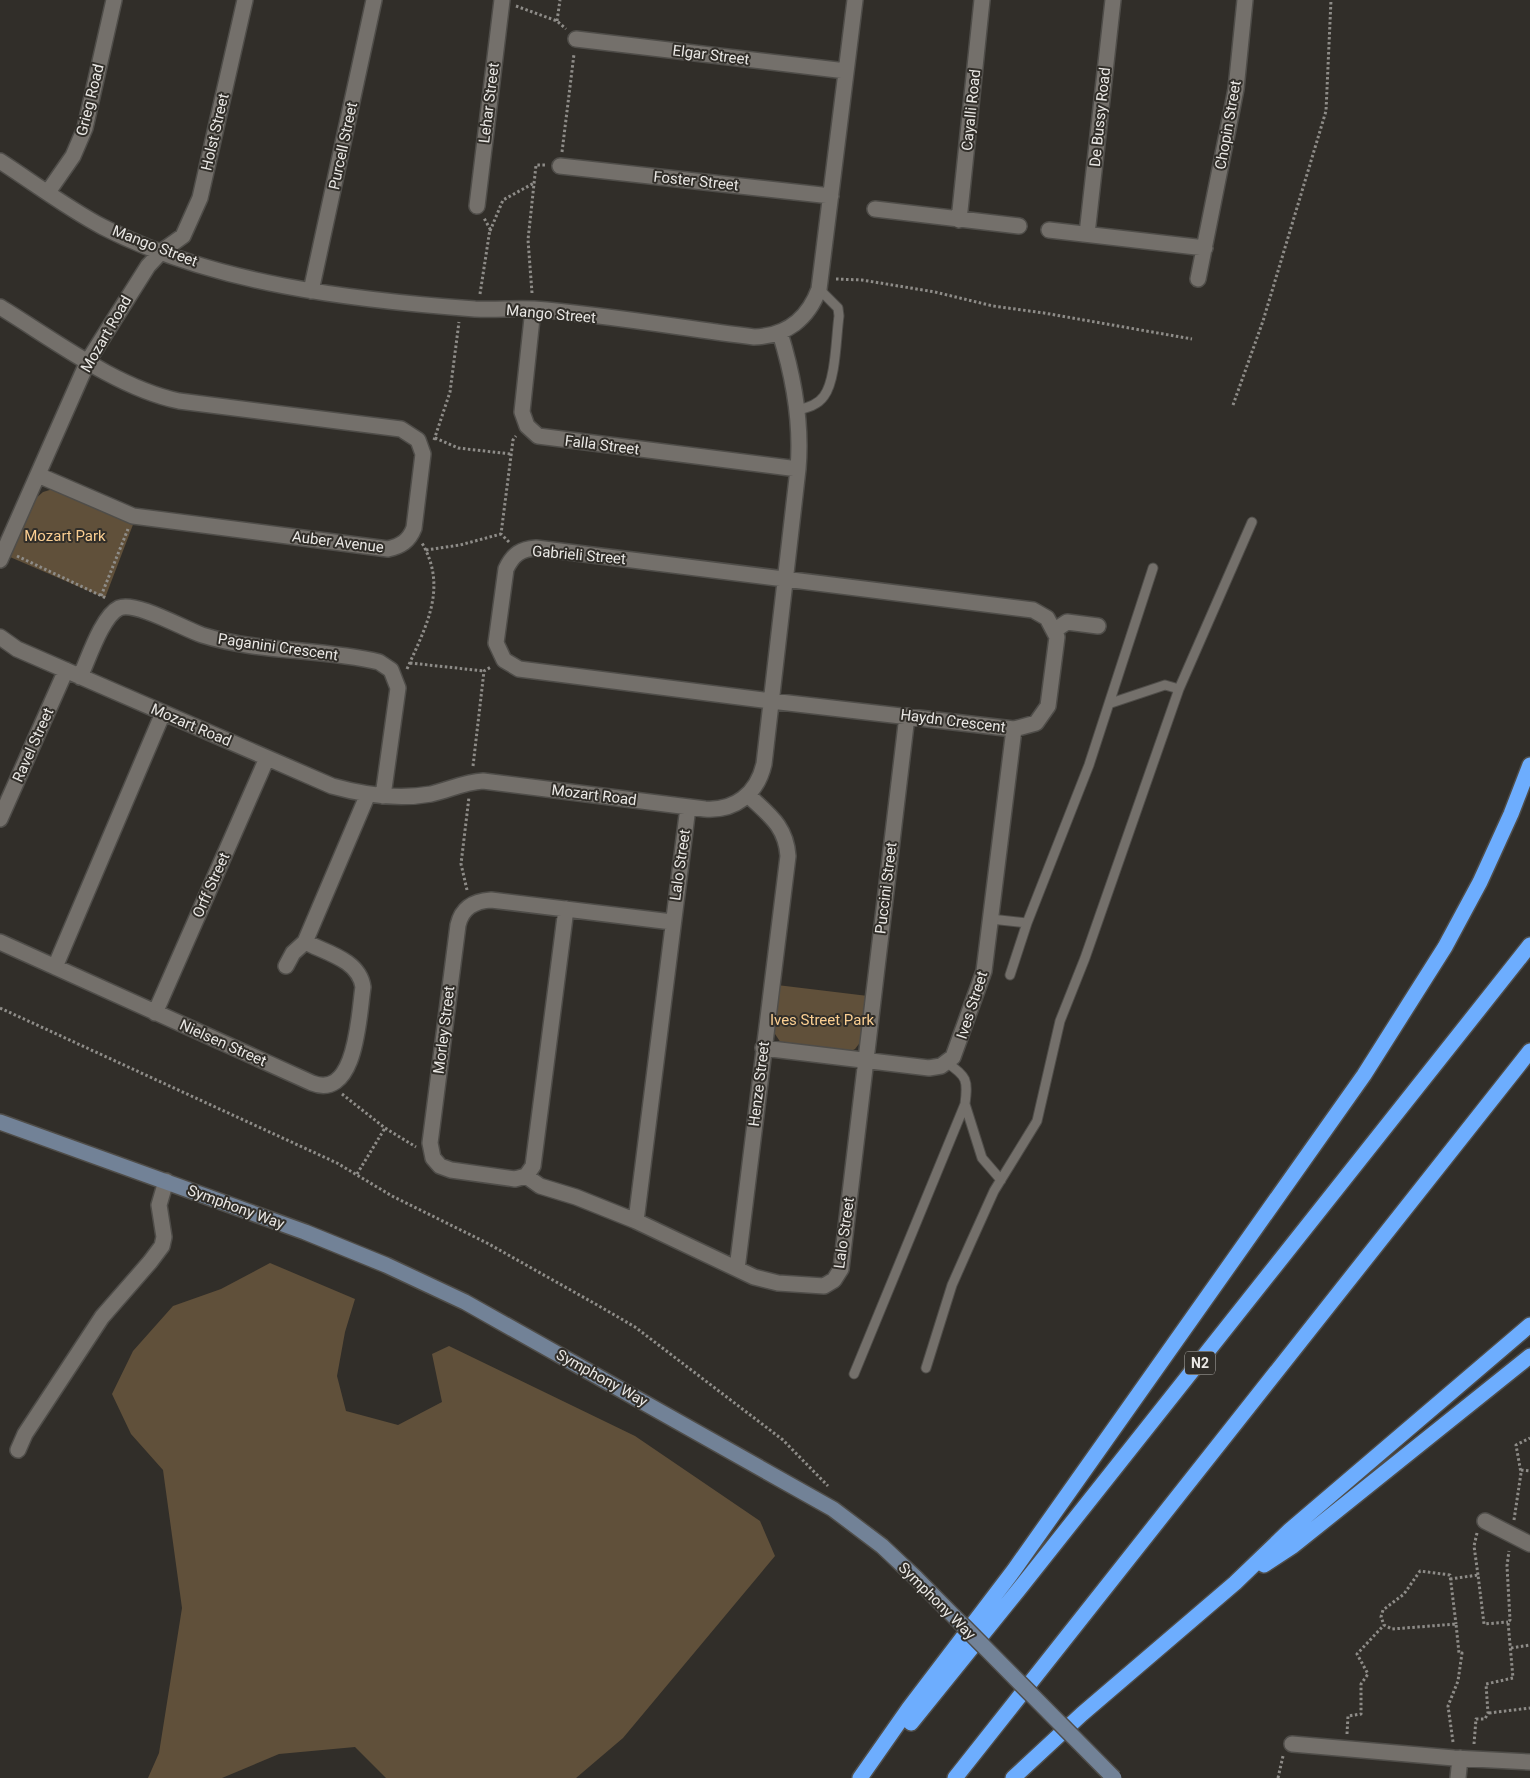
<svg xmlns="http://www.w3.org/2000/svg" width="1530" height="1778" font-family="Roboto,sans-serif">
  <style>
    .green { fill: #60503a }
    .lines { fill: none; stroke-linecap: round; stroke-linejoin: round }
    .lane-casing { stroke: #4f4d49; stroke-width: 11 }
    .street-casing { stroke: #4f4d49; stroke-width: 18 }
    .secondary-casing { stroke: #4f4d49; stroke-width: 18 }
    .highway-casing { stroke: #4f4d49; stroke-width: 18 }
    .path { stroke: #8e8c88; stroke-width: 3; stroke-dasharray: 2.5 2.5; stroke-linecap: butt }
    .lane { stroke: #74706b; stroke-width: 9 }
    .street { stroke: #74706b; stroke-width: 15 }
    .secondary { stroke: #728297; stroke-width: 15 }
    .highway { stroke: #6dadfe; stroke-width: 15 }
    .secondary-bridge-casing { stroke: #4f4d49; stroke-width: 18; stroke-linecap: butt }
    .secondary-bridge { stroke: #728297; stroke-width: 15 }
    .labels { text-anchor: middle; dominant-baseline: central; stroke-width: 4; stroke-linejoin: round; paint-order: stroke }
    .shield { fill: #312e29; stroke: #b2b0ad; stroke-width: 1 }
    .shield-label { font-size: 14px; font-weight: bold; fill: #eae8e5 }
    .street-label { font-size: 15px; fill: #eae8e5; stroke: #312e29 }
    .park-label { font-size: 15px; fill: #fbcf92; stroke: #312e29 }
  </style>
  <rect width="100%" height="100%" fill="#312e29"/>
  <path class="green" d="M53,489L134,522L105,598L10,557L35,499L43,492Z
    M777,985L868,996L862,1040L855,1049L849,1052L781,1043L773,1031Z
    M270,1263L355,1299L345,1332L337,1376L346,1411L398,1425L442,1402L432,1354L449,1346L635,1436L760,1521L775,1556L623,1738L576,1778H386L355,1747L279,1754L222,1778H148L159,1753L182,1608L163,1470L131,1434L112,1394L133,1351L173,1306L221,1289Z"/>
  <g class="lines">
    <defs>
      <path id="lane" d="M797,410C807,408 818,405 824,396C836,380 836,337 839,316L838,308L819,289
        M1111,703L1165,685L1179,689
        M991,919L1027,923
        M1010,975L1027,923L1089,765L1153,568
        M965,1104L982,1158L1001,1180
        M926,1368L952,1285L971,1242L994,1191L1037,1121L1060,1021L1085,958L1179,689L1252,522
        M854,1374L965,1104C968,1080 967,1076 947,1063"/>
      <path id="street" d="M576,39L846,71
        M0,161C34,183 67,208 103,227C214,284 352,300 475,309C495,310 515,308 534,309C608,315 681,328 754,337C786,336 808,319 819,289L855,0
        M560,166L831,196
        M48,192L73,156L85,128L114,0
        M477,206L502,0
        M875,209L1019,226
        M959,220L982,0
        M1049,230L1205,248
        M1087,234L1113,0
        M1198,279L1236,89L1245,0
        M311,291L374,0
        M0,307C54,340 117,388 179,401L401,429L418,440L423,454L414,528C409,541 401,546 388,549L133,516L38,475
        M533,309L522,412L527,426L538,436L798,469
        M536,548L1033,610L1047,618L1057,637L1048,706L1036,723L1014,729L771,701L519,669L504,660L496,643L506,569C513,554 521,549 536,548Z
        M0,560L88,361L148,266L162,251L183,236L200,198L245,0
        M1055,630L1067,622L1098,626
        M0,637L17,649L332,786C364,795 398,800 431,794C449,790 464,782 483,781L705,809C735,811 757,794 764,764L798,469C802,423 794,378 780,333
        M80,677C88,660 102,616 119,608C136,601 184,629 202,635C259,653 321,648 379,662L391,670L398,688L383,796
        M688,807L636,1221L754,1277L778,1283L824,1286L834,1280L841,1269L907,716
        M0,819L66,670
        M566,909L533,1166L526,1176L515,1179L451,1170L440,1166L433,1158L430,1143L458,925C462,908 474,901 491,900L672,922
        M0,942L312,1083C357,1101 359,1012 363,987C359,960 327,953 305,942L368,794
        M286,966L293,953L305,942
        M55,967L163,713
        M155,1013L267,758
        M763,1048L929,1068L941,1066L953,1057L984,971L1014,729
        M526,1176L540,1186L576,1197L636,1221
        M737,1269L788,856C786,826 769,815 748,795
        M18,1450L25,1434L102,1317L150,1262L162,1246L164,1237L159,1205L166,1181
        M1485,1521L1530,1544
        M1292,1744L1454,1758L1530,1762
        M1458,1778L1460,1758"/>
      <path id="secondary" d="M0,1122L305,1232L386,1265L465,1302L833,1509L882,1546L916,1578"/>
      <path id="highway" d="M1264,1565L1293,1546L1530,1356
        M911,1723L1020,1588L1530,945
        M860,1778L909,1708L1014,1570L1364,1075L1445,947L1480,882L1511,814L1530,765
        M955,1778L1530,1051
        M1013,1778L1082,1714L1235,1583L1290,1530L1530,1325"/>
    </defs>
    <use href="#lane" class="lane-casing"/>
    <use href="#street" class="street-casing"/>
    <use href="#secondary" class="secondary-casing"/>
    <use href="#highway" class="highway-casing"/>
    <path class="path" d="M516,6L557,21L566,29
      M557,21L560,0
      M562,152L574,54
      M490,231L503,200L534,183
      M836,279L862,280L935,292L993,306L1044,313L1192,339
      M532,293L528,240L536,165H546
      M480,294L490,229L484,218
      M1233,405L1263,321L1326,111L1331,0
      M435,438L458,448L511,454
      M434,440L450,392L459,322
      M509,542L501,534L513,440L516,436
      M426,550L460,545L501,534
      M17,556L106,598
      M101,596L128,529
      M410,663L484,671
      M407,669C426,626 448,588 422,543
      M473,766L484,671L491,667
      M467,890L461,864L469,797
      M0,1008L337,1163L392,1196L487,1243L599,1306L635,1327L783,1440L828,1486
      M342,1094L385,1128L416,1147
      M357,1174L385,1128
      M1521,1470L1530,1471
      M1514,1520L1521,1473L1516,1445L1530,1438
      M1477,1533L1474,1546L1478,1575
      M1450,1579L1478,1575L1484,1624L1508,1622
      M1511,1648L1530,1645
      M1489,1713L1530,1708
      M1347,1734L1348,1716L1361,1714V1684L1368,1674L1357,1654L1384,1625
      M1453,1742L1448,1706L1458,1681L1462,1653H1459L1456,1624L1392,1629L1384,1625L1381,1617L1383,1610L1404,1594L1420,1571L1450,1575L1456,1624
      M1474,1744L1476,1719H1485L1488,1713L1486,1684L1513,1678L1508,1622L1510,1620L1507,1566L1509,1551
      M1278,1778L1283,1756"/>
    <use href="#lane" class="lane"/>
    <use href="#street" class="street"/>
    <use href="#secondary" class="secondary"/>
    <use href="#highway" class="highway"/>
    <defs>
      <path id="secondary-bridge" d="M916,1578L1114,1778"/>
    </defs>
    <use href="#secondary-bridge" class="secondary-bridge-casing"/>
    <use href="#secondary-bridge" class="secondary-bridge"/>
  </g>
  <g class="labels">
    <rect class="shield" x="1185" y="1351.5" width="30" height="23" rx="4"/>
    <g class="shield-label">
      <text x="1200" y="1363">N2</text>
    </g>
    <g class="street-label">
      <text transform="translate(711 55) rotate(7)">Elgar Street</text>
      <text transform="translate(90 100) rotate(-76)">Grieg Road</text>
      <text transform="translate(489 103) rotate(-83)">Lehar Street</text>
      <text transform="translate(971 110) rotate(-84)">Cayalli Road</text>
      <text transform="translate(1100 117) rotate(-84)">De Bussy Road</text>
      <text transform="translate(1228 125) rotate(-80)">Chopin Street</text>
      <text transform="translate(215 132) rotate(-77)">Holst Street</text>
      <text transform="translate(343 146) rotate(-78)">Purcell Street</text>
      <text transform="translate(696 181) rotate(6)">Foster Street</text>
      <text transform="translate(155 246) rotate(21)">Mango Street</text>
      <text transform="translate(551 314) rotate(5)">Mango Street</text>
      <text transform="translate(106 334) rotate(-60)">Mozart Road</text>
      <text transform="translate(602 445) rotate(7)">Falla Street</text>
      <text transform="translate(338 542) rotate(7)">Auber Avenue</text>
      <text transform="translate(579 555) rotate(5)">Gabrieli Street</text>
      <text transform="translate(278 647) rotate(8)">Paganini Crescent</text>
      <text transform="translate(953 721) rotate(7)">Haydn Crescent</text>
      <text transform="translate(191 725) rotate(23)">Mozart Road</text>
      <text transform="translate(33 745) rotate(-66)">Ravel Street</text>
      <text transform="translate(594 795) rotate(7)">Mozart Road</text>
      <text transform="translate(680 865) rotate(-82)">Lalo Street</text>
      <text transform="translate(211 885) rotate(-66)">Orff Street</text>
      <text transform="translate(886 888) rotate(-83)">Puccini Street</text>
      <text transform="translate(972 1005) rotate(-72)">Ives Street</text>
      <text transform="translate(444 1030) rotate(-83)">Morley Street</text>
      <text transform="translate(223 1043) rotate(24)">Nielsen Street</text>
      <text transform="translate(759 1084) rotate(-83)">Henze Street</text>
      <text transform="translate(236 1207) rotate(20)">Symphony Way</text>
      <text transform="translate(844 1233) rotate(-82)">Lalo Street</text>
      <text transform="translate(602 1378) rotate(29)">Symphony Way</text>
      <text transform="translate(937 1601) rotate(45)">Symphony Way</text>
    </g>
    <g class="park-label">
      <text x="65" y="536">Mozart Park</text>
      <text x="822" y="1020">Ives Street Park</text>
    </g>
  </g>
</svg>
